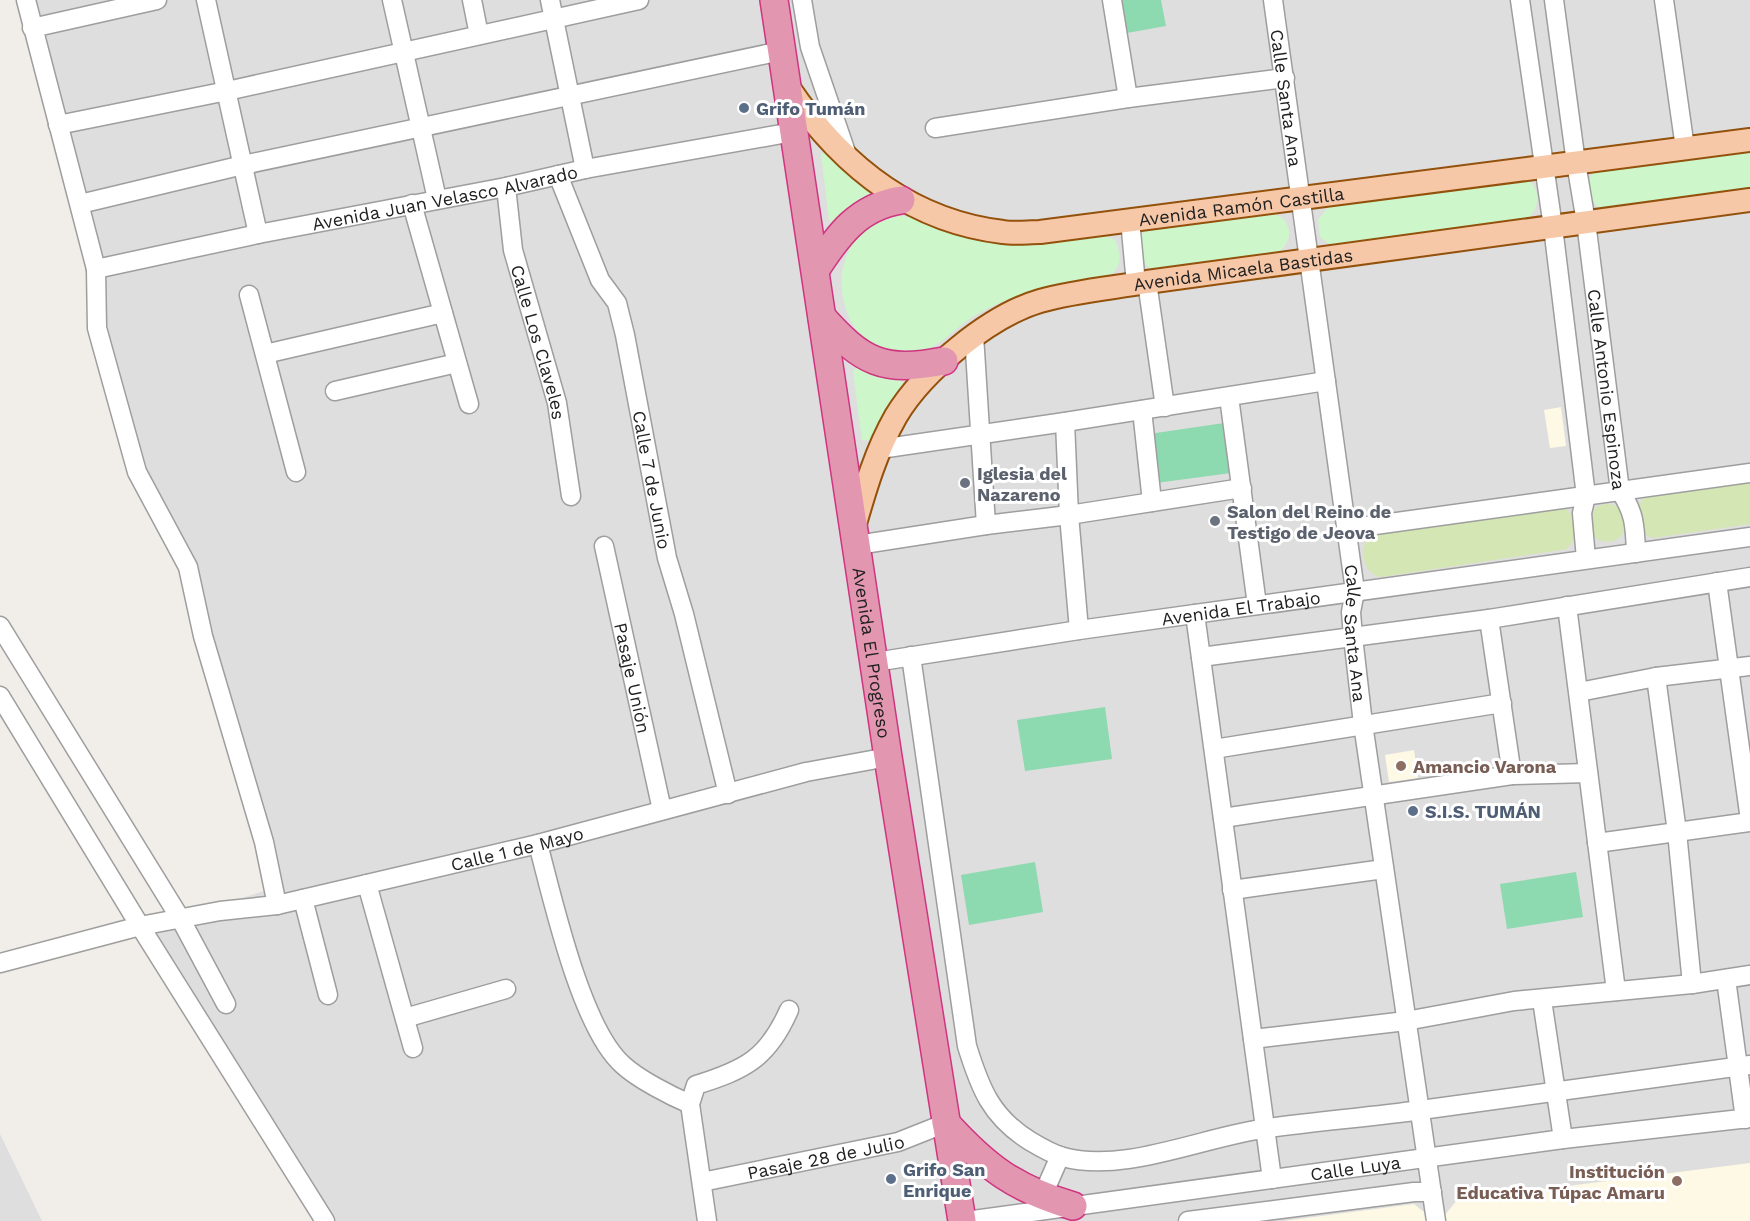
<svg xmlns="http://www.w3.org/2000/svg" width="1750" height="1221" font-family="'Work Sans',sans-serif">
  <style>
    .residential { fill: #dfdede }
    .education { fill: #fdf9e5 }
    .grass { fill: #d4e6b3 }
    .park { fill: #cdf6ca }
    .pitch { fill: #8dd9b0 }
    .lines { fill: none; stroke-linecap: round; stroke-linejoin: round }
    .minor-casing { stroke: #9e9e9e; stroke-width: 21 }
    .major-casing { stroke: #93510b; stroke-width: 26 }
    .highway-casing { stroke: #cf3581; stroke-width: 30 }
    .minor { stroke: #fff; stroke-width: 18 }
    .major { stroke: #f6c8a8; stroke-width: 22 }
    .highway { stroke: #e296b0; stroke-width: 27 }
    .service-dot { fill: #5c6f8a; stroke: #fff; stroke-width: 2 }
    .worship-dot { fill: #6b7280; stroke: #fff; stroke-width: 2 }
    .education-dot { fill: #8d6e63; stroke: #fff; stroke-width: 2 }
    .labels { text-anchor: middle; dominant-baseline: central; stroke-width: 6; stroke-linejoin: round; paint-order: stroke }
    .street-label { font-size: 18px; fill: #212121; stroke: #fff }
    .service-label { font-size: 18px; font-weight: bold; fill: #4e5e75; stroke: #fff; text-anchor: start }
    .worship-label { font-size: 18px; font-weight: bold; fill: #5b616d; stroke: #fff; text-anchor: start }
    .education-label { font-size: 18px; font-weight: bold; fill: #785e54; stroke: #fff; text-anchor: start }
  </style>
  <rect width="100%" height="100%" fill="#f1ede8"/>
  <path class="residential" d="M22,0H1750V1221H335L150,928L267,890L184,564L123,421Z
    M0,1134L42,1221H0Z"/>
  <path class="education" d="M1561,407L1566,446L1550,448L1544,410Z
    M1414,750L1418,778L1389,782L1385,755Z
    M1750,1163V1221H1283L1414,1204L1431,1218L1444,1216L1457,1200Z"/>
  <path class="grass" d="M1750,482V524L1653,538C1637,535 1634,508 1644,497Z
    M1588 523a19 19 0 1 1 38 0a19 19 0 1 1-38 0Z
    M1560,509H1567L1575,521L1577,536L1567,549L1381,577C1363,575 1358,547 1370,535Z"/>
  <path class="park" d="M1750,146V191L1608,210L1598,207C1587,196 1584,181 1596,170Z
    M828,150L872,192V199L834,226L829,220L821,154Z
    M1527,179C1544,193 1538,210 1524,223L1338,247L1328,243L1320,237L1318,220L1330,205Z
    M1273,213C1277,215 1283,218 1285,221C1296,237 1283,251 1271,258L1155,271C1137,262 1141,253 1140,235L1156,226Z
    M899,216L1101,234L1115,240C1121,253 1123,267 1109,276C1102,281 1087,280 1078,282C1058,285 1038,288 1020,295C1004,301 989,307 974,316C960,324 948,338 934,346C906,361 875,353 856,329C844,314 839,286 843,268C851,235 868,224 899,216Z
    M858,365L897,378L904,384L875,441L862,440L853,372Z"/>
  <path class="pitch" d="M1121,0H1161L1166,26L1127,33Z
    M1224,423L1231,473L1156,483L1149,434Z
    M1105,707L1112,759L1025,771L1017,720Z
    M1035,862L1043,912L969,925L961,875Z
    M1576,872L1583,917L1507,929L1500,884Z"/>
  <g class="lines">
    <defs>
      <g id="minor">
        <path d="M26,0L96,269L97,328L137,472L188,567L203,636L264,842L277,905"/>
        <path d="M206,0L258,234"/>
        <path d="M392,0L437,199"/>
        <path d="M472,0L479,35"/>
        <path d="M550,0L585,169"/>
        <path d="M802,0L810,47L848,158"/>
        <path d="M1112,0L1128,98"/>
        <path id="s1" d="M1273,0L1355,591L1351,612L1353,637L1363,724L1436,1221"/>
        <path d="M1520,0L1553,227L1586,496L1582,513L1586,559"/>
        <path id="s2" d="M1554,0L1576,163L1586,222L1620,491C1635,513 1635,527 1636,553"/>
        <path d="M1664,0L1685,148"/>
        <path d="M32,28L157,0"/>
        <path d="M58,125L227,91L639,0"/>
        <path d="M935,128L1128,98L1285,78"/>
        <path id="s3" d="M558,175L600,280L617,303L625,335L667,558L684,614L728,794"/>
        <path id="s4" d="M506,187L513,250L557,403L571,496"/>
        <path d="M80,204L243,165L781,51"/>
        <path d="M412,204L469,404"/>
        <path d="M1130,220L1136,284"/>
        <path id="s5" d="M96,269L258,234L506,187L585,169L793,132"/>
        <path d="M1147,282L1165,407"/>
        <path d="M249,295L296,472"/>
        <path d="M974,335L986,525"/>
        <path d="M265,354L443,313"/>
        <path d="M335,391L457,363"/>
        <path d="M1229,397L1257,605"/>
        <path d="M1142,410L1152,502"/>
        <path d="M1065,422L1069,515L1079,630"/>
        <path d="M880,449L1065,422L1326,381"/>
        <path d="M1346,529L1750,473"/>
        <path d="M857,545L986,525L1069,515L1242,488"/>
        <path id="s6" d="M604,546L662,810"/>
        <path d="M1717,582L1750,820"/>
        <path d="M1567,606L1616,991"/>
        <path d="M1195,614L1272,1179"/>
        <path d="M1489,619L1512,775"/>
        <path d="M0,626L180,918L226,1004"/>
        <path d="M911,656L967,1046C980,1088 991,1117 1030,1141C1040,1147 1052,1154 1063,1157C1125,1174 1205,1136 1268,1128C1319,1121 1370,1117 1421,1110C1531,1095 1640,1080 1750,1065"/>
        <path d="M1201,657L1489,619L1750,577"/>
        <path id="s7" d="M875,662L1079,630L1750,537"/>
        <path d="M1656,677L1677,832L1692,984"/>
        <path d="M1579,692L1656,677L1750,666"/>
        <path d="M0,696L140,926L325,1221"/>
        <path d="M1214,749L1502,703"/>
        <path d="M1223,818L1512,775L1588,773"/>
        <path d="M1597,843L1750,822"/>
        <path d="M538,844C553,900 581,1028 623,1065C638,1079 671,1096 690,1104"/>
        <path d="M367,884L413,1048"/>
        <path d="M1232,890L1384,869"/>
        <path d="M303,899L328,995"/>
        <path id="s8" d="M0,963L140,926L220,911L277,905L538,844L806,772L888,757"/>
        <path d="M1726,979L1745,1119"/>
        <path d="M1542,1000L1563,1139"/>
        <path d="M405,1018L506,989"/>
        <path d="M1253,1039L1406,1021L1514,1001L1692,984L1750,975"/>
        <path id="s9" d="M702,1182L898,1142L946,1123"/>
        <path d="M1042,1197L1060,1156"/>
        <path d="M707,1221L690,1104L696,1085C745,1070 768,1058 789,1010"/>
        <path id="s10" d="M966,1221L1563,1139L1750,1118"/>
        <path d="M1188,1221L1414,1192H1432"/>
      </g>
      <g id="major">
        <path id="s11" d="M788,87C840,164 909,221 1003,232C1015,234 1028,232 1040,232L1750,140"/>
        <path id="s12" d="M854,527C865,489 876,451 896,416C923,371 989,316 1040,301C1074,291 1112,288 1147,282L1750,200"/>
      </g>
      <g id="highway">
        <path id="s13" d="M774,0L888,757L962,1221"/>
        <path d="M816,269C838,235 858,207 901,200"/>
        <path d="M822,317C862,362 883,373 944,361"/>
        <path d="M946,1123C986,1167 1015,1189 1073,1206"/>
      </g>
    </defs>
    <use href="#minor" class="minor-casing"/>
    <use href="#major" class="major-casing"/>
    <use href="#highway" class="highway-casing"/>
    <use href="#minor" class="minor"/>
    <use href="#major" class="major"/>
    <use href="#highway" class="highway"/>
  </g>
  <g class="service-dot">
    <circle cx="744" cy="108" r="6"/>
    <circle cx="1413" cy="811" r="6"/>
    <circle cx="891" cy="1179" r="6"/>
  </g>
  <g class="worship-dot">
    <circle cx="965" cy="483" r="6"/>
    <circle cx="1215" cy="521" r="6"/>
  </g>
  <g class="education-dot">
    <circle cx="1401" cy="766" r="6"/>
    <circle cx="1677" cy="1181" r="6"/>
  </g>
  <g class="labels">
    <g class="street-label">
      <text stroke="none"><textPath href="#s1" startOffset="99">Calle Santa Ana</textPath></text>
      <text stroke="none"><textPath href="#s5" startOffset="356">Avenida Juan Velasco Alvarado</textPath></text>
      <text stroke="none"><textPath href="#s11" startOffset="508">Avenida Ramón Castilla</textPath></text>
      <text stroke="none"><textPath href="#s12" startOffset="512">Avenida Micaela Bastidas</textPath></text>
      <text stroke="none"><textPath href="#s4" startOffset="159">Calle Los Claveles</textPath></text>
      <text stroke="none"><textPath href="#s2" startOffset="393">Calle Antonio Espinoza</textPath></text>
      <text stroke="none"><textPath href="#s3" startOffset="322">Calle 7 de Junio</textPath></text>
      <text stroke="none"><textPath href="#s7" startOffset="370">Avenida El Trabajo</textPath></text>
      <text stroke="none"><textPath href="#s1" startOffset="639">Calle Santa Ana</textPath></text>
      <text stroke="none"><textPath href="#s13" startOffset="660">Avenida El Progreso</textPath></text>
      <text stroke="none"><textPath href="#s6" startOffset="135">Pasaje Unión</textPath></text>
      <text stroke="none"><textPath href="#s8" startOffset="530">Calle 1 de Mayo</textPath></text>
      <text stroke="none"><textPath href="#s9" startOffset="126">Pasaje 28 de Julio</textPath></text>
      <text stroke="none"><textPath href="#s10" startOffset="393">Calle Luya</textPath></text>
    </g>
    <g class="service-label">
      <text x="756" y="108">Grifo Tumán</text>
      <text x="1425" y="811">S.I.S. TUMÁN</text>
      <text x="903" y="1169">Grifo San<tspan x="903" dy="21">Enrique</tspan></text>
    </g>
    <g class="worship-label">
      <text x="977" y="473">Iglesia del<tspan x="977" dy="21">Nazareno</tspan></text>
      <text x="1227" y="511">Salon del Reino de<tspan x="1227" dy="21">Testigo de Jeova</tspan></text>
    </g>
    <g class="education-label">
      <text x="1413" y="766">Amancio Varona</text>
      <text x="1665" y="1171" text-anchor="end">Institución<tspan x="1665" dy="21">Educativa Túpac Amaru</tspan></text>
    </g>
  </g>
</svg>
